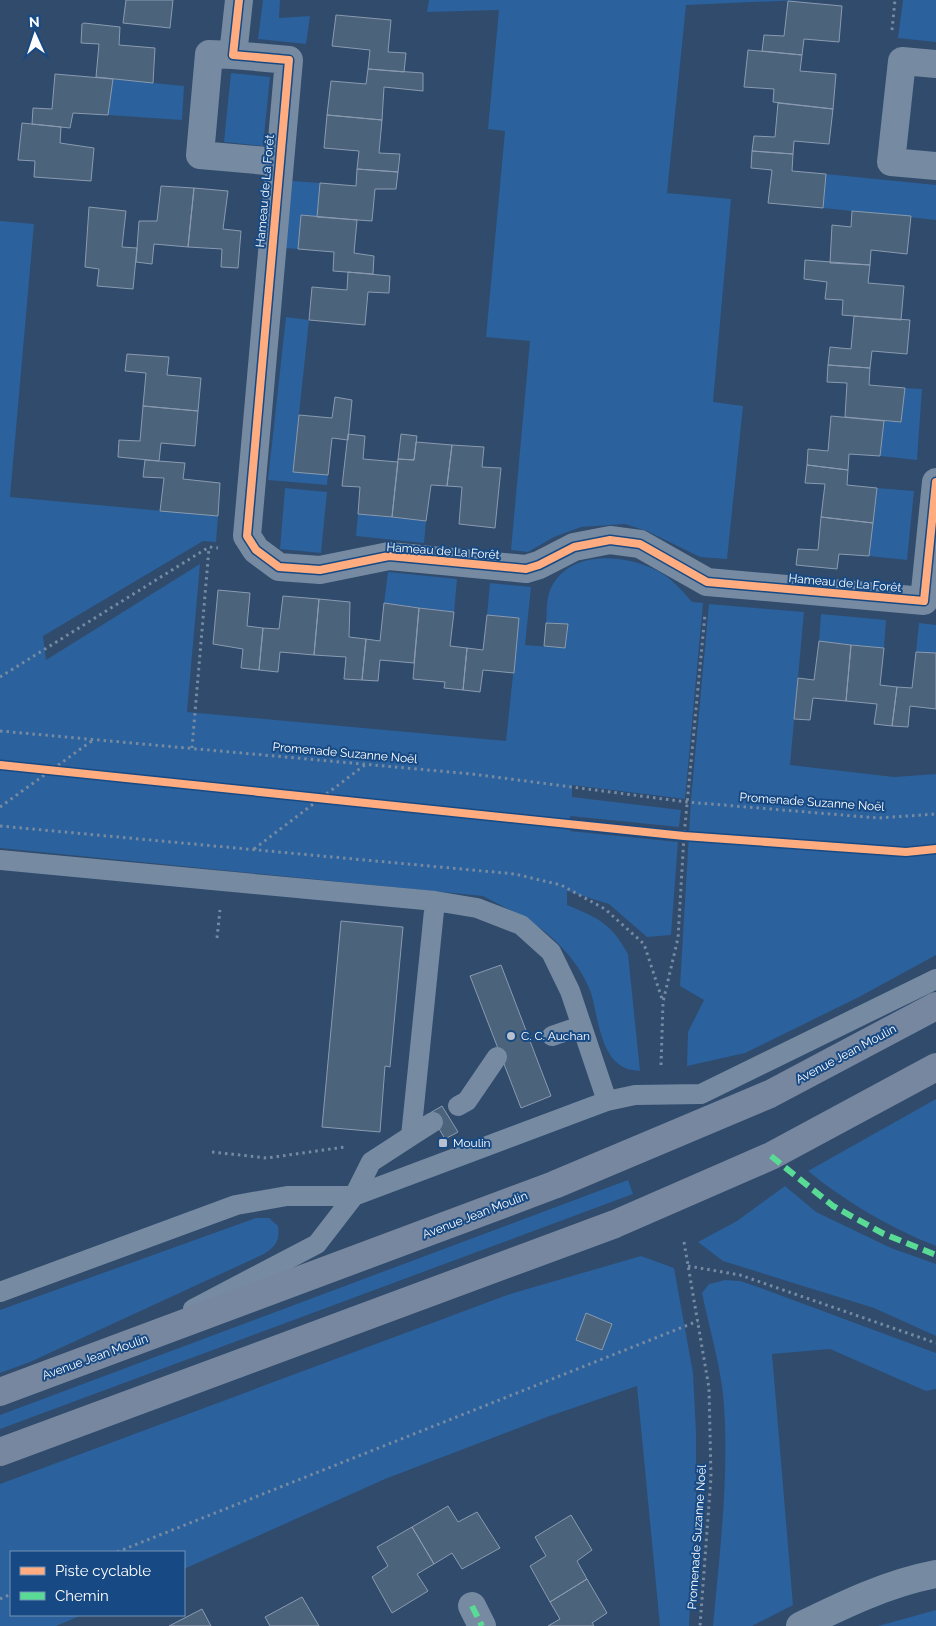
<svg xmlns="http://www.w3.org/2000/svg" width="936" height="1626" font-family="Raleway,sans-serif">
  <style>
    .green { fill: #2b619c }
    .building { fill: #4c637c; stroke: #8a9bb0 }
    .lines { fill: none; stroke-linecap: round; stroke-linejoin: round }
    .path { stroke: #768aa2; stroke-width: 3; stroke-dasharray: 2.5 4; stroke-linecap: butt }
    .service { stroke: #768aa2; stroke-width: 20 }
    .minor { stroke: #768aa2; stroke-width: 28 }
    .primary { stroke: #76879f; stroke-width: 28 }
    .quiet { stroke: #5adb95; stroke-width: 6; stroke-dasharray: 12 6; stroke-linecap: butt }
    .cycleway-casing { stroke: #174a84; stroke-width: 11 }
    .cycleway { stroke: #ffac80; stroke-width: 8 }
    .poi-dot { fill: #b7c0cc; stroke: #174a84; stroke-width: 2 }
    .labels { text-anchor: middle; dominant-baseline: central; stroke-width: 4; stroke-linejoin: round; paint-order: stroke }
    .street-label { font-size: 12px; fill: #fff; stroke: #174a84 }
    .poi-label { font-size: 12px; fill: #fff; stroke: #174a84; text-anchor: start }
  </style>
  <rect width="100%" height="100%" fill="#304b6c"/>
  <path class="green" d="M263,0H280L279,18L310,16L306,44L258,39Z
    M429,0H801L686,5L667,193L731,199L713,402L743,406L727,559L700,557L647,531L625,524L581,527L554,537L528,552L511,550L530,341L486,337L505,131L488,129L499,10L427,12Z
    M903,0H936V42L898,38Z
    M231,73L270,77L263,146L224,142Z
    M113,79L184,86L182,120L108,115Z
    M826,174L936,185V220L823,208Z
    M292,181L320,183L317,217L301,215L298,249L285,248Z
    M0,221L34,224L10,497L218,516L216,542L203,541L43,636L46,660L200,564L187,712L506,741L519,618L487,615L490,583L531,587L525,645L565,648L567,624L546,623C547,612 546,597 551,588C569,550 622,554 654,569C669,576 681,589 692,602L703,603L685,799L572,785V797L681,810L679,827L570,816V831L678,842L671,935L647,937L609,904L567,891V905C598,918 611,923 628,954L640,1071C635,1070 629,1070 625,1068C600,1057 598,1016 591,993C585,977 576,963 565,951C543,925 512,911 483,896L0,848Z
    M286,317L309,320L293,471L328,475L327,485L268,480Z
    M905,388L922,389L917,460L880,456L884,421L901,422Z
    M285,488L327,492L321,553L280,549Z
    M877,488L914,491L907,560L869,556Z
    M358,514L426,521L424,543L356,536Z
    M388,572L457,579L454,612L384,603Z
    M709,604L804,612L790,765L894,777L936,774V955L859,997L745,1053L687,1066L688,1032L704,1000L680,986L691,799Z
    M821,614L886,620L884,648L819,641Z
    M919,623L936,625V653L916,652Z
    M936,1099V1246C890,1228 846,1202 808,1171Z
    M628,1180L633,1194L0,1429V1415Z
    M785,1186L816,1212L891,1248L936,1264V1336L874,1308L723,1261L698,1242L737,1221Z
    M256,1218H269L278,1226C280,1241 276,1246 264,1254L30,1362L0,1373V1310Z
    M641,1256L674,1268L693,1373L696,1432V1501L689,1626H660L637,1386L547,1417L385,1479L184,1569V1552H11V1615H82L56,1626H0V1484L510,1294Z
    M725,1280L740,1281L758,1287L936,1353V1389L926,1391L830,1349L772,1354L793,1605L752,1626H713C720,1549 730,1471 723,1394C719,1360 709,1327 702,1293L709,1284Z
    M936,1610V1626H878Z"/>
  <path class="building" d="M126,0H173L170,28L123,23Z
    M788,1L842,6L839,42L804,39L802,55L762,51L764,35L784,36Z
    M336,15L391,20L388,52L406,53L404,72L368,69L370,50L332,46Z
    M84,23L120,27L119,45L155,48L153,83L96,77L99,44L81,43L82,24Z
    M748,50L802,55L800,71L836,74L833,109L773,102L774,89L744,87Z
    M368,69L423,73V91L384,87L382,120L327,115L331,81L366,84Z
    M55,74L113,79L108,115L73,113L70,128L32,124L33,108L52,109Z
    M778,103L833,109L829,144L794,141L793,154L752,151L754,136L775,137Z
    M327,115L382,120L379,153L400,154L398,172L357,169L359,151L324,148Z
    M22,123L61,127L60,143L94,148L91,181L34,177L35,161L18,160Z
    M752,151L793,154L792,171L826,174L823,208L768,203L772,170L751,168Z
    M357,169L398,172L396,189H375L372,221L317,217L320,183L356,186Z
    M161,186L194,188L188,247L154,244L152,264L136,262L139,221H157Z
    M194,188L228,191L223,229L241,231L238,268L221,267L222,249L188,247Z
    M89,207L126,211L122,247L137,248L133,289L97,286L99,269L85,267Z
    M852,211L911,216L907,254L871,250L870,265L830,263L832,225L851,227Z
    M301,215L357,220L354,253L374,256L373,274L333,271L334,252L298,249Z
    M805,260L870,265L868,283L904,286L901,320L842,315L843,300L825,299L827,282L804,279Z
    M348,272L390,276L389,293L368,292L365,325L309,320L312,287L347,290Z
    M854,316L910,320L907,354L872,351L870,368L828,365L830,347L851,349Z
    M127,354L169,357L167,375L201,378L198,411L143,406L146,373L125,371Z
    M828,365L870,368L869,385L905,388L901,422L845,417L847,383L827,382Z
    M335,397L352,400L348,440L332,438L328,475L293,472L299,415L332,418Z
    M143,406L198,411L195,446L161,443L159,461L118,457L119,440L140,441Z
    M831,416L884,421L880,456L849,454L848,470L807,465L808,449L828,451Z
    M348,434L365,436L363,459L398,462L392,517L358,514L360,487L342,486Z
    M401,434L417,436L414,460L398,459Z
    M416,442L452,445L447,486L431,485L426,521L392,517L398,459L414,460Z
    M452,445L484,447L482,467L501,468L495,528L459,524L462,487L447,486Z
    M145,460L185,463L183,479L220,483L218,516L160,511L164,478L143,477Z
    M807,465L848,470L847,485L877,488L873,523L821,517L825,484L805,483Z
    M821,517L873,523L869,556L839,554L837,569L796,565L798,549L818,550Z
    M218,590L250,593L247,626L263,628L259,670L241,668L243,649L213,644Z
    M283,596L319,599L314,655L280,652L278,672L259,670L263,628L279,629Z
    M319,599L350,602L349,637L366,639L362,680L344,679L346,657L314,655Z
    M384,603L419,608L414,663L380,660L378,681L362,680L366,639L380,641Z
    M419,608L454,612L450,646L467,648L463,690L444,688L445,682L413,679Z
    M487,615L519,618L514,673L483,670L480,692L463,690L467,648L483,650Z
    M546,623L568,624L565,648L544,646Z
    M819,641L851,645L846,701L813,698L810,720L794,719L798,678L814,680Z
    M851,645L884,648L880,685L897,687L892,726L874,724L877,704L846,701Z
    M916,652L936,653V709L910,706L908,727L892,726L897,687L912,688Z
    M341,921L403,927L390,1067L385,1066L380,1132L322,1127Z
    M501,965L551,1096L521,1108L470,976Z
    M442,1106L458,1132L445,1139L430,1113Z
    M586,1313L612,1324L602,1350L576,1340Z
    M448,1506L458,1522L477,1512L500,1548L462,1569L452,1553L434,1564L412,1527Z
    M571,1515L592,1550L577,1561L587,1579L550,1602L530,1566L546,1556L535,1537Z
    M412,1527L434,1564L417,1574L428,1591L392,1613L372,1577L388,1566L377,1547Z
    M587,1579L607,1613L592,1623L594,1626H548L560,1619L550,1602Z
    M302,1597L319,1626H270L265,1617Z
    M202,1609L211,1626H169Z"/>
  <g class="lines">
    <path class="path" d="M892,30L895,0
      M0,677L209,547L218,548
      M0,731L472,774L687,802L878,818L936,814
      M192,748L209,548
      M0,807L93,740
      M0,826L515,874L561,885L605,909L644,944L663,1002
      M254,849L366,764
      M217,938L220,910
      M661,1065L663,1002L678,938L684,836L705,614
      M212,1152L267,1158L345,1147
      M684,1242L709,1388L711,1477L700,1626
      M688,1266L740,1275L936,1343
      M117,1552L698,1321
      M0,1599L11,1594"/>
    <path class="service" d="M0,860L435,901L477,908L521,925L551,952L570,991L607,1101
      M552,1036L581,1026
      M458,1106L467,1101L497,1057
      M411,1136L433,1122
      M0,1292L236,1205L287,1196H354L607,1101L635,1095L701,1094L936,979
      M193,1309L317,1244L354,1196L371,1162L411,1136L435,901"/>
    <path class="minor" d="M239,0L233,55L289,60L247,536L256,550L279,567L320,570L389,556L526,569L539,565L574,547L610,540L640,544L707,582L924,601L936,482
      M233,55L209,54L200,155L278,162
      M936,64L902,61L891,162L936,166
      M472,1606L482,1626
      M800,1626C843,1605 888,1583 936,1574"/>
    <path class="primary" d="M0,1392L554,1185L770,1094L936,1006
      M0,1452L615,1224L771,1156L936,1067"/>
    <path class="quiet" d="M771,1156L833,1206L884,1234L936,1255
      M472,1606L482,1626"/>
    <defs>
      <path id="cycleway" d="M239,0L233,55L289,60L247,536L256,550L279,567L320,570L389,556L526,569L539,565L574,547L610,540L640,544L707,582L924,601L936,482
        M0,765L684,836L906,852L936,849"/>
    </defs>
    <use href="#cycleway" class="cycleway-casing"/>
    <use href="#cycleway" class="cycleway"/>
  </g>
  <g class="poi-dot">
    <circle cx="511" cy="1036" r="5"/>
    <rect x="438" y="1138" width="10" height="10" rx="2.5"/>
  </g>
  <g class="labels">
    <g class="street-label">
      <text transform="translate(265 191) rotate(-85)">Hameau de La Forêt</text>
      <text transform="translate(443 551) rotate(4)">Hameau de La Forêt</text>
      <text transform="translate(845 583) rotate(5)">Hameau de La Forêt</text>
      <text transform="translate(345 753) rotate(5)">Promenade Suzanne Noël</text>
      <text transform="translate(812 802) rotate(4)">Promenade Suzanne Noël</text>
      <text transform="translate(846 1054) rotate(-28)">Avenue Jean Moulin</text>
      <text transform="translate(475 1215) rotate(-21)">Avenue Jean Moulin</text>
      <text transform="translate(95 1357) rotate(-20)">Avenue Jean Moulin</text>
      <text transform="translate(697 1537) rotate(-86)">Promenade Suzanne Noël</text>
    </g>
    <g class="poi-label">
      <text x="521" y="1036">C. C. Auchan</text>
      <text x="453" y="1143">Moulin</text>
    </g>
  </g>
  <rect x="10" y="1551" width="175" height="65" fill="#174a84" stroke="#7492b5"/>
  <rect x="20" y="1567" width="25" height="8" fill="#ffac80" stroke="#7492b5"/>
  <text x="55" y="1576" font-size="15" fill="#ffffff">Piste cyclable</text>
  <rect x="20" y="1592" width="25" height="8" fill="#5adb95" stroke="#7492b5"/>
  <text x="55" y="1601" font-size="15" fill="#ffffff">Chemin</text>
  <g transform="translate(35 35) rotate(357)" stroke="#174a84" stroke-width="4" paint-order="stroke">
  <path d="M0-4L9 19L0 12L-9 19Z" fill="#ffffff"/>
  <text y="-8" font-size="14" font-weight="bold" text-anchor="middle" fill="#ffffff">N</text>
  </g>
</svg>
